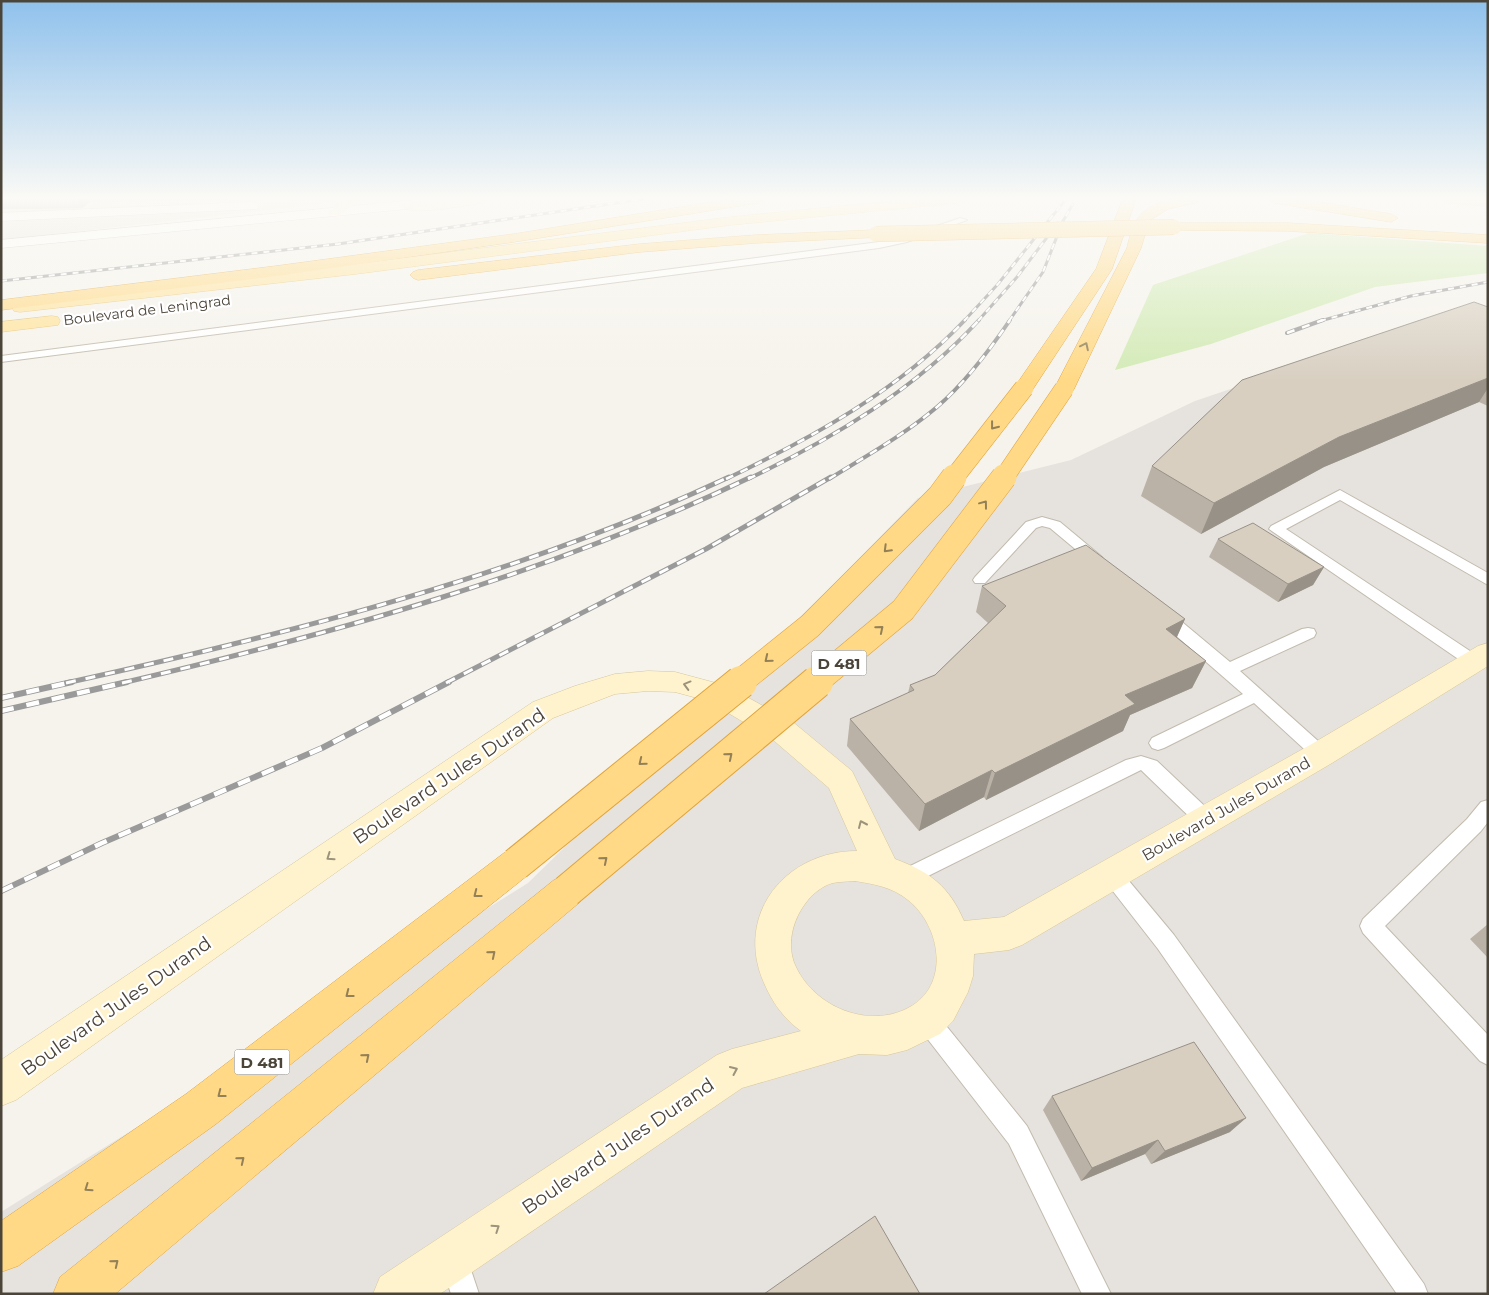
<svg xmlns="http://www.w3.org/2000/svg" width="1489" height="1295" font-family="Montserrat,sans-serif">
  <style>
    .residential { fill: #eae5da }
    .industrial { fill: #e6e2dd }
    .green { fill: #d2eab5 }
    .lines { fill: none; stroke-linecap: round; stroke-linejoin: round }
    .service-casing { stroke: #c2bbae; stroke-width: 2 }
    .minor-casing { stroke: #c2bbae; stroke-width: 1 }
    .tertiary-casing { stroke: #c2bbae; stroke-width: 1 }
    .secondary-casing { stroke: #d6c79b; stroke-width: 1 }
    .primary-casing { stroke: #e6c16a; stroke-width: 1 }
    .trunk-casing { stroke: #e0a43c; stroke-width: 1 }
    .service { fill: #fff; fill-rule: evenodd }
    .minor { fill: #fff; fill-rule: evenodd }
    .tertiary { fill: #fff; fill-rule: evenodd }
    .secondary { fill: #fff3cd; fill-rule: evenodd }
    .primary { fill: #ffe39c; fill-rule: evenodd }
    .trunk { fill: #ffd985; fill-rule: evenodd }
    .rail-far3-casing { stroke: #9a9a9a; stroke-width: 3 }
    .rail-far2-casing { stroke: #9a9a9a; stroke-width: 4 }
    .rail-far1-casing { stroke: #9a9a9a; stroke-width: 5 }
    .rail-casing { stroke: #9a9a9a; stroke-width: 6 }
    .rail-far3 { stroke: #fff; stroke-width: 2; stroke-dasharray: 6; stroke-linecap: butt }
    .rail-far2 { stroke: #fff; stroke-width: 2.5; stroke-dasharray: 8; stroke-linecap: butt }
    .rail-far1 { stroke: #fff; stroke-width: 3; stroke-dasharray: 10; stroke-linecap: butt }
    .rail { stroke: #fff; stroke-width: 4.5; stroke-dasharray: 13; stroke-linecap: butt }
    .trunk-bridge-far3-casing { stroke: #e0a43c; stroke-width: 16; stroke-linecap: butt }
    .trunk-bridge-far2-casing { stroke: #e0a43c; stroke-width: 20; stroke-linecap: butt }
    .trunk-bridge-far1-casing { stroke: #e0a43c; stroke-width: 26; stroke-linecap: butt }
    .trunk-bridge-casing { stroke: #e0a43c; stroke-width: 34; stroke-linecap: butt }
    .trunk-bridge-far3 { stroke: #ffd985; stroke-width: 15 }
    .trunk-bridge-far2 { stroke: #ffd985; stroke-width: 19 }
    .trunk-bridge-far1 { stroke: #ffd985; stroke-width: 25 }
    .trunk-bridge { stroke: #ffd985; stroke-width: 32 }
    .wall { fill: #bab2a6 }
    .shaded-wall { fill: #979187 }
    .building { fill: #d8cfc1; stroke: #979187 }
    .oneway { stroke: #938057 }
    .oneway2 { stroke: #9c937c }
    .labels { text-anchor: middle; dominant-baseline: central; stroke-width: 4.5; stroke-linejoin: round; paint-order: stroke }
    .far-street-label { font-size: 14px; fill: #4b4439; stroke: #fff }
    .shield { fill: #fff; stroke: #817c74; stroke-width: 1 }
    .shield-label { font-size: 15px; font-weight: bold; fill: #4b4439 }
    .street-label { font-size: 16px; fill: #4b4439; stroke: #fff }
    .near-street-label { font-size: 19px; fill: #4b4439; stroke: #fff }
  </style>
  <rect width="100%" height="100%" fill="#f6f3ec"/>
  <path class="residential" d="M1,199H331L328,203L1,240Z"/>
  <path class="industrial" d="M1488,310V1294H1V1212L528,883L844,574L918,498L1071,460L1195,401L1436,320Z"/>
  <path class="green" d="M1309,233L1488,246V273L1375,287L1211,344L1115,370L1153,285Z"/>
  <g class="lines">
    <defs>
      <path id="service" d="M960,218L967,220L907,242L879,248L1,362V356L879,242L902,238Z
        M1340,490L1488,573V585L1340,500L1286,529L1479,657L1481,661L1479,665L1473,667L1467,665L1269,529L1271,526Z
        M1042,517L1060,522L1102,557L1104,560L1102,563H1092L1050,528L1042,526L1036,528L985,583H975L973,580L975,577L1026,522Z
        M1164,611L1170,612L1230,662L1302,629L1308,628L1314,629L1316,633L1314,637L1240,671L1327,749L1330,754L1327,759L1321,761L1315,759L1254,703L1164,748L1158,750L1152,748L1149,743L1152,738L1243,694L1158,620L1156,616L1158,612Z
        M1141,756L1157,761L1213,814L1216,820L1213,826L1206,828L1199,826L1141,770L912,884L905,887L898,884L895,878L898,872L1126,760Z
        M1488,800V822L1481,831L1385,926L1488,1035V1065L1480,1061L1363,933L1360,926L1363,919L1467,819L1481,802Z
        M1112,866L1119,869L1174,935L1424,1284L1428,1294H1397L1158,949L1105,881L1102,875L1105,869Z
        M927,1008L935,1012L1027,1126L1111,1294H1082L1009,1144L919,1028L915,1020L919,1012Z
        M454,1245L464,1249L479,1294H451L440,1259L444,1249Z"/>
      <path id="minor" d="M252,202L257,203L259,206L257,209L1,221V213Z"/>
      <path id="tertiary" d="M424,199H443L445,202L438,206L1,248V240Z"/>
      <path id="secondary" d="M345,199H361L340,215H330L328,212Z
        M452,199H488L482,203C467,205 410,217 400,206C406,200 441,201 452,199Z
        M1488,643V666L1332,763L1022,945L1009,950L974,954L973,976L968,992L953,1021L940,1034L907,1050L887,1055L859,1054L742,1088L440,1294H373L380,1277L717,1055L732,1049L801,1031C784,1019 772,1002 764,983C734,915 785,851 857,851L829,788L772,739L708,701L675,692L648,691L615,694L553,718L16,1100L1,1106V1060L533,702L575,686L615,674L648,671L675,672L727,686L794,723L852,771L895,859C930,872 949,886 964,921L1004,917L1310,745L1478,646ZM855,881C874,884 892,887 908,900C941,926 951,986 908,1008C868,1029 815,1007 796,967C782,939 799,900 825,886C834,881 845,882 855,881Z"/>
      <path id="primary" d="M913,199H964L958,203L731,225L356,274L20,312L14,311L12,307L14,303L20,302L356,264L731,217Z
        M1444,199H1488V206L1450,203Z
        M52,316L58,317L60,321L58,325L1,332V322Z"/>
      <path id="trunk" d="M731,199H764L758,203L514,242L276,276L1,310V300L276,266L514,234Z
        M1123,199H1136L1112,269L1031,392L1024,394L1017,392L1014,388L1096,269Z
        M1173,199H1199L1198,202L1168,209L1149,221L1141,248L1074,389L1071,393L1064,395L1057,393L1054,389L1127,248C1134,217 1141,207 1173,199Z
        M1268,199H1301L1391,214L1398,218L1391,222L1274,203Z
        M1174,223H1288L1488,235V243L1288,231L1169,230L1167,227Z
        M876,230L881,231L883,234L881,237L756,243L640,252L418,280L413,278L410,275L413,272L418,270L640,244L756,235Z
        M516,849L528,853L533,864L528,875L216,1124L18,1266L1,1272V1221L186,1094L504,853Z
        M567,875L580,880L585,891L580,902L115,1294H53L60,1277L554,880Z"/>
    </defs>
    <use href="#service" class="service-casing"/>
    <use href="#minor" class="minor-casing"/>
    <use href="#tertiary" class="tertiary-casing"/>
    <use href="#secondary" class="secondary-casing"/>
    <use href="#primary" class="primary-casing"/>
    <use href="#trunk" class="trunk-casing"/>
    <use href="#service" class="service"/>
    <use href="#minor" class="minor"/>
    <use href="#tertiary" class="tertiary"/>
    <use href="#secondary" class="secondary"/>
    <use href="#primary" class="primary"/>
    <use href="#trunk" class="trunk"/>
    <defs>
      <path id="rail-far3" d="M1,281L338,244L643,199
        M964,321L998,284L1066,199
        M978,321L1017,277L1058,223
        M1009,321L1043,272L1063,221L1073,204
        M1320,321L1411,296L1488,282"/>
      <path id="rail-far2" d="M1287,333L1323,320
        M726,479C812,438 899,390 965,320
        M748,479C832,439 916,389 979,320
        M829,479C866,456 904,435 937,407C965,383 989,351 1010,320"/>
      <path id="rail-far1" d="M66,683C292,633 519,576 729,477
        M122,683C337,633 551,573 751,477
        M446,683L706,549L831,477"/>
      <path id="rail" d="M1,698L72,682
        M1,711L127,682
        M1,891L102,843L322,748L449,682"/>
    </defs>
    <use href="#rail-far3" class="rail-far3-casing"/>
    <use href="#rail-far2" class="rail-far2-casing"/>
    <use href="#rail-far1" class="rail-far1-casing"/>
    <use href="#rail" class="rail-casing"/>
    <use href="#rail-far3" class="rail-far3"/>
    <use href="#rail-far2" class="rail-far2"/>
    <use href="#rail-far1" class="rail-far1"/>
    <use href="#rail" class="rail"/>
    <defs>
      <path id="trunk-bridge-far3" d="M876,234L1174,227"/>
      <path id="trunk-bridge-far2" d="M953,479L1024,388
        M1003,479L1064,389"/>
      <path id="trunk-bridge-far1" d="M739,683L810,626L940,496L954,477
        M815,683L903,610L1004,477"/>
      <path id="trunk-bridge" d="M516,864L741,682
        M567,891L817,682"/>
    </defs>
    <use href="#trunk-bridge-far3" class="trunk-bridge-far3-casing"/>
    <use href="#trunk-bridge-far2" class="trunk-bridge-far2-casing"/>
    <use href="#trunk-bridge-far1" class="trunk-bridge-far1-casing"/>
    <use href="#trunk-bridge" class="trunk-bridge-casing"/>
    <use href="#trunk-bridge-far3" class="trunk-bridge-far3"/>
    <use href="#trunk-bridge-far2" class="trunk-bridge-far2"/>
    <use href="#trunk-bridge-far1" class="trunk-bridge-far1"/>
    <use href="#trunk-bridge" class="trunk-bridge"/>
  </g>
  <path class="wall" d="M1,199H232L226,200L90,202L82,208L40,209H1Z
    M1488,307V406L1479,402L1324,467L1201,534L1141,496L1152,466Z
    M1218,539L1324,567L1313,585L1278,602L1209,557Z
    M982,586L1185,619L1176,638L1206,661L1192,688L1130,715L1123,731L986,800L984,797L919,831L847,746L850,719L908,693L910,685L935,675L988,623L976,612Z
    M1488,924V958L1470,939Z
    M1052,1096L1230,1132L1151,1164L1145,1154L1081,1181L1043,1110Z"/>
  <path class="shaded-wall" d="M78,199H88L90,202L82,208Z
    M1488,378V388L1479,402L1324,467L1201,534L1214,503L1339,437Z
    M1324,567L1313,585L1278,602L1288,584Z
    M1185,619L1173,646L1166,629Z
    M1206,661L1192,688L1130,715L1123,731L986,800L995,773L1125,695Z
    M992,770L984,797L919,831L925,804Z
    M1246,1118L1230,1132L1151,1164L1165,1151Z
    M1158,1140L1145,1154L1081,1181L1092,1168Z"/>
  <path class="building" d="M1474,302L1488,307V378L1339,437L1214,503L1152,466L1242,380Z
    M1253,523L1324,567L1288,584L1218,539Z
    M1086,545L1185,619L1166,629L1206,661L1125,695L1135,704L995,773L992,770L925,804L850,719L914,690L910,685L935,675L1006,606L982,586Z
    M1194,1042L1246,1118L1165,1151L1158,1140L1092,1168L1052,1096Z
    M875,1216L920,1294H764Z"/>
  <defs><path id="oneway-chevron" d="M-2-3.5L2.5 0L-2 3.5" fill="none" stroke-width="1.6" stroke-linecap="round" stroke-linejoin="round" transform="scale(1.25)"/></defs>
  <g class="oneway">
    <use href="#oneway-chevron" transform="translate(1085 346) rotate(-64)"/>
    <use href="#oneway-chevron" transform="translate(994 426) rotate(128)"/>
    <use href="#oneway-chevron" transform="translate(984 504) rotate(-53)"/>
    <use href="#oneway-chevron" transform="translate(887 549) rotate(135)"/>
    <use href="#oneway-chevron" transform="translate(880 629) rotate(-40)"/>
    <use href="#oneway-chevron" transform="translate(768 659) rotate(141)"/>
    <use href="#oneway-chevron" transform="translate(729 756) rotate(-40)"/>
    <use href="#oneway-chevron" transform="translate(642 762) rotate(141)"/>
    <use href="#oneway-chevron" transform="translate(604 860) rotate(-40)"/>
    <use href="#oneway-chevron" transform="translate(477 894) rotate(142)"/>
    <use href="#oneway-chevron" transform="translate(492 954) rotate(-40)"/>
    <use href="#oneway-chevron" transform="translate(349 994) rotate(142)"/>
    <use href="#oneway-chevron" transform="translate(366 1057) rotate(-40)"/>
    <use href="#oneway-chevron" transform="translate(221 1094) rotate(142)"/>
    <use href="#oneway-chevron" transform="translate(241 1160) rotate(-39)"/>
    <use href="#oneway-chevron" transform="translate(88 1188) rotate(145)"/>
    <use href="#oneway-chevron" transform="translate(115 1263) rotate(-39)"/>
  </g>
  <g class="oneway2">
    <use href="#oneway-chevron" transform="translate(687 685) rotate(-165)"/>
    <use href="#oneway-chevron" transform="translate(862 824) rotate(-114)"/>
    <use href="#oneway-chevron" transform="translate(330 857) rotate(145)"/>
    <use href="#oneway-chevron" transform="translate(734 1070) rotate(-24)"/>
    <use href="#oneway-chevron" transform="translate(496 1228) rotate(-34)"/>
  </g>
  <linearGradient id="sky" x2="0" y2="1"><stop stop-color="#8fc1ec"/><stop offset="0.52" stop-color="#fbfaf6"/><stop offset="1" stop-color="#fbfaf6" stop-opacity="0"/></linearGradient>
  <rect width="1489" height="381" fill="url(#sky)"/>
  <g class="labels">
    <g class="far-street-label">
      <text transform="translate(147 310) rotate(-7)">Boulevard de Leningrad</text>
    </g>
    <g class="shield">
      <rect x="811.5" y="650.5" width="55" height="25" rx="4"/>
      <rect x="234.5" y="1049.5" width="55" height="25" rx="4"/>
    </g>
    <g class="shield-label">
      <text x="839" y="663">D 481</text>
      <text x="262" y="1062">D 481</text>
    </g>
    <g class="street-label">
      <text transform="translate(1226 809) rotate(-30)">Boulevard Jules Durand</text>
    </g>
    <g class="near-street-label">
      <text transform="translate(449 776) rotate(-34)">Boulevard Jules Durand</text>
      <text transform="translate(116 1006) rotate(-35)">Boulevard Jules Durand</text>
      <text transform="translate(618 1146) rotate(-34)">Boulevard Jules Durand</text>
    </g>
  </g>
  <rect width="1489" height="1295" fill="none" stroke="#4b4439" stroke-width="5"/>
</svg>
